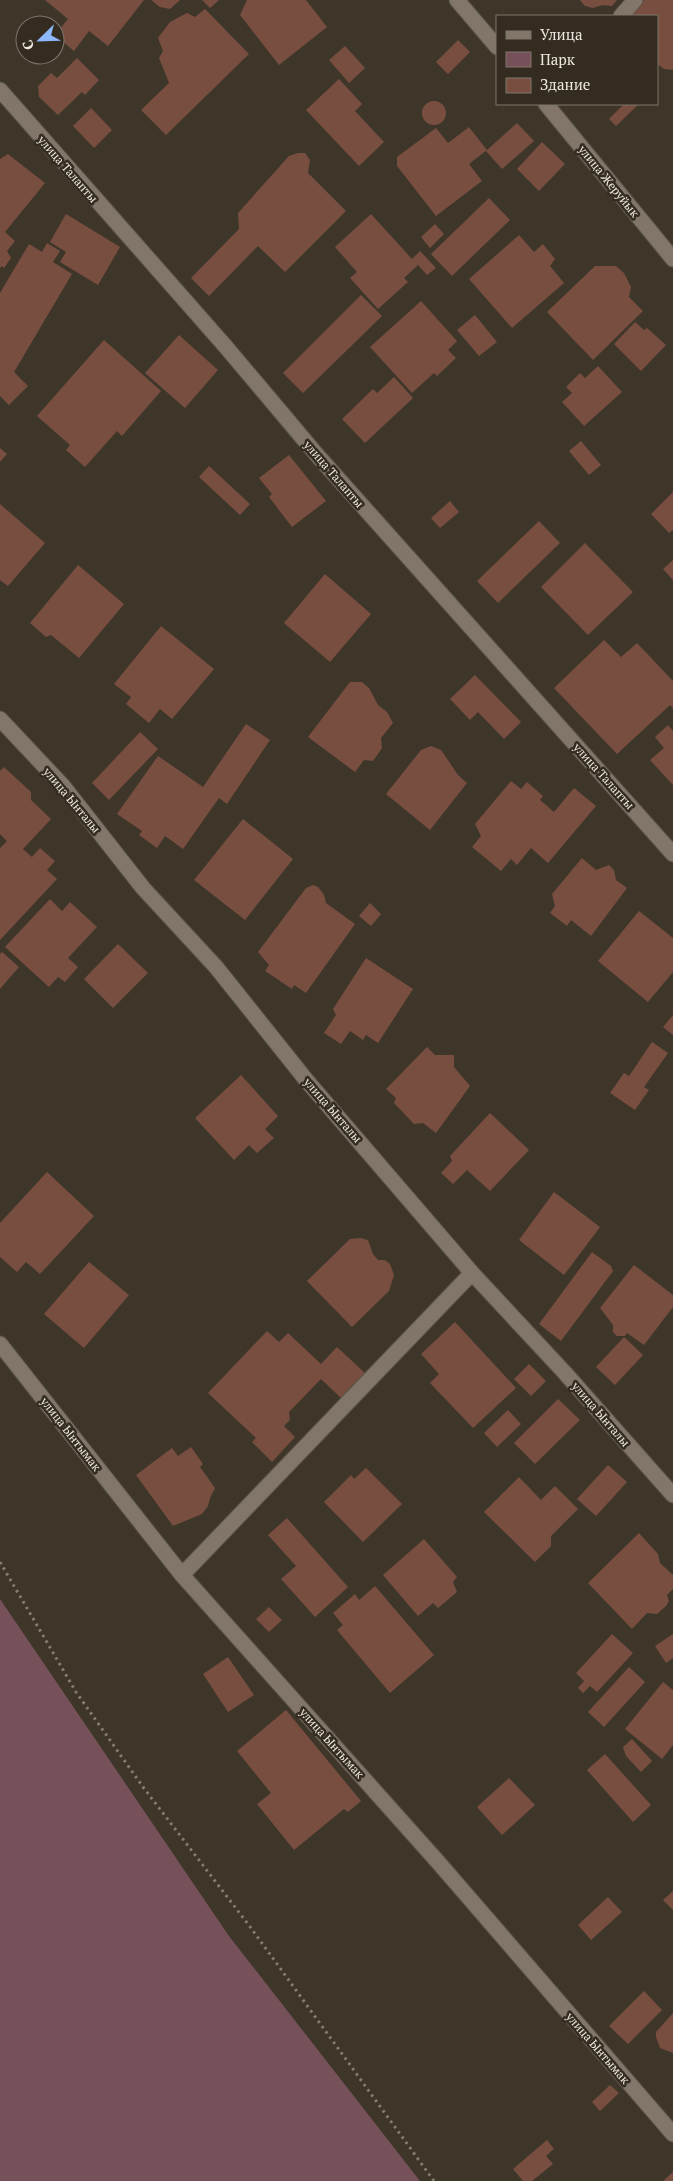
<svg xmlns="http://www.w3.org/2000/svg" width="673" height="2181" font-family="'PT Serif',serif">
  <style>
    .green { fill: #765159 }
    .building { fill: #784e40 }
    .lines { fill: none; stroke-linecap: round; stroke-linejoin: round }
    .street-casing { stroke: #5a5348; stroke-width: 17 }
    .path { stroke: #847d72; stroke-width: 3; stroke-dasharray: 2.5 4; stroke-linecap: butt }
    .street { stroke: #817669; stroke-width: 15 }
    .labels { text-anchor: middle; dominant-baseline: central; stroke-width: 5; stroke-linejoin: round; paint-order: stroke }
    .street-label { font-size: 12px; fill: #ede8e0; stroke: #352c21 }
  </style>
  <rect width="100%" height="100%" fill="#3f362a"/>
  <path class="green" d="M0,1599L229,1936L420,2181H0Z"/>
  <path class="building" d="M45,0H144L108,46L89,31L74,51L55,35L68,19Z
    M151,0H180L170,9L160,7Z
    M202,0H219L210,8Z
    M247,0H306L327,27L279,65L240,15Z
    M580,0H617L612,6L602,5L593,8L585,6Z
    M644,0H673V70L664,69L657,64V16H636L632,13Z
    M205,9L249,54L166,135L141,110L169,83L159,58L163,51L158,38L170,22L187,13L195,17Z
    M458,40L470,52L448,74L436,62Z
    M345,46L365,68L349,83L329,60Z
    M77,58L99,80L85,95L82,92L58,115L39,97L38,86L51,73L57,78Z
    M339,79L362,104L355,111L384,142L359,166L306,110Z
    M422 113a12 12 0 1 1 24 0a12 12 0 1 1-24 0Z
    M624,104H639L616,126L609,119Z
    M91,108L112,130L94,148L73,126Z
    M517,123L534,141L502,169L486,151Z
    M469,127L487,150L469,164L482,181L436,216L397,166V157L436,128L448,143Z
    M542,142L565,164L539,191L517,169Z
    M298,153H305L310,160L308,173L346,211L285,272L258,246L209,296L191,278L239,229L238,213L289,156Z
    M8,154L45,183L5,232L15,241L7,251L11,258L4,268L2,266L0,268V159Z
    M489,198L510,220L452,276L431,254Z
    M66,214L120,247L98,285L60,262L66,252L50,242Z
    M371,214L412,259L420,251L436,268L427,275L418,265L404,278L408,282L378,309L350,278L357,272L335,247Z
    M435,224L444,234L430,248L421,237Z
    M519,235L534,252L543,244L555,259L550,266L564,283L512,328L469,279Z
    M47,243L60,251L53,262L72,274L14,372L28,386L9,405L0,396V293L29,244L42,252Z
    M595,266H616L624,273L631,287L629,297L643,311L593,360L547,312Z
    M361,295L382,316L303,393L283,373Z
    M421,301L457,341L448,350L456,358L437,376L434,373L412,393L370,347Z
    M475,315L497,342L479,356L457,330Z
    M635,322L644,330L647,328L666,345L641,371L614,344Z
    M179,335L218,370L185,408L145,373Z
    M104,340L161,391L122,436L117,431L85,467L66,450L70,445L37,416Z
    M598,366L622,392L584,426L562,402L572,393L566,387L580,373L585,378Z
    M394,377L413,398L365,443L342,419L373,389L377,393Z
    M581,441L601,465L589,475L569,451Z
    M0,448L7,454L0,462Z
    M289,455L326,501L292,527L269,497L272,494L259,478Z
    M209,466L250,504L240,515L199,477Z
    M673,492V530L669,533L651,514Z
    M450,501L459,512L440,528L431,518Z
    M0,504L45,543L8,586L0,580Z
    M539,521L560,543L498,603L477,581Z
    M585,543L633,592L588,635L541,587Z
    M673,560V580L663,569Z
    M78,565L124,604L79,658L51,635L46,637L30,623Z
    M325,574L371,614L330,662L284,623Z
    M161,626L214,669L172,719L160,709L149,723L126,704L131,697L114,684Z
    M604,640L621,657L637,643L673,681V708L670,705L617,754L554,688Z
    M475,675L521,722L504,739L478,712L470,720L450,699Z
    M350,682H362L369,688L378,705L387,712L393,723L381,738L382,748L373,761L364,760L355,772L308,737Z
    M246,724L270,740L227,804L219,798L183,849L165,836L157,848L139,835L142,831L117,814L158,756L203,787Z
    M668,725L673,731V785L650,760L664,748L655,737Z
    M140,732L158,749L109,800L92,783Z
    M431,746L441,750L458,775L467,783L430,830L386,794L421,750Z
    M4,767L31,792V800L51,819L23,849L32,857L40,848L55,861L47,870L57,879L0,940V848L7,841L0,834V771Z
    M511,781L521,789L527,782L543,796L540,800L554,812L574,788L596,806L548,863L531,848L517,865L511,859L501,871L472,847L481,836L475,824Z
    M243,819L293,859L245,920L194,880Z
    M582,858L596,870L609,865L614,870L616,880L627,888L591,936L571,920L567,926L550,913L555,906L552,894Z
    M313,885L318,887L324,895L326,903L355,924L306,993L294,985L292,989L265,971L269,965L258,952L306,888Z
    M50,899L62,911L70,902L97,927L68,958L78,967L65,982L58,977L49,987L5,947Z
    M370,903L381,914L371,926L359,916Z
    M639,911L673,938V972L648,1002L598,961Z
    M118,944L148,973L113,1008L84,979Z
    M2,952L19,967L0,989V954Z
    M366,958L413,989L378,1043L366,1035L363,1040L350,1031L341,1044L324,1033L336,1015L333,1009Z
    M673,1015V1035L663,1027Z
    M652,1042L668,1053L644,1087L649,1090L635,1110L610,1093L624,1073L629,1076Z
    M427,1047L435,1055H454V1067L470,1086L436,1133L423,1123L414,1124L394,1103L396,1098L386,1089Z
    M241,1075L278,1116L265,1129L274,1138L257,1153L249,1145L234,1160L195,1118Z
    M490,1113L529,1150L490,1191L467,1170L453,1184L441,1173L452,1161L450,1156Z
    M47,1172L94,1216L40,1274L26,1262L17,1272L0,1257V1223Z
    M554,1192L600,1227L564,1275L519,1240Z
    M361,1238L368,1240L373,1254L378,1260H385L390,1264L394,1275L389,1291L352,1327L307,1281L350,1239Z
    M592,1252L611,1266L613,1271L561,1341L539,1324Z
    M89,1262L129,1295L84,1348L44,1314Z
    M634,1265L673,1295V1307L644,1345L627,1333L625,1336H617L613,1332V1325L600,1308Z
    M455,1322L516,1388L473,1428L430,1383L439,1374L421,1354Z
    M267,1331L279,1342L288,1333L321,1364L337,1347L365,1373L341,1398L321,1379L289,1412L290,1420L284,1426L295,1437L272,1462L252,1442L256,1438L208,1393Z
    M624,1337L643,1355L615,1385L596,1367Z
    M529,1364L546,1381L531,1396L514,1379Z
    M558,1399L580,1420L535,1464L514,1443Z
    M508,1410L521,1424L497,1447L484,1433Z
    M191,1447L203,1464L200,1467L215,1488L210,1498L208,1506L202,1514L173,1526L136,1475L172,1448L178,1456Z
    M608,1465L627,1482L596,1516L577,1499Z
    M366,1468L402,1504L363,1542L324,1502L351,1475L354,1479Z
    M519,1477L541,1500L555,1486L578,1509L551,1536V1546L535,1562L484,1512Z
    M287,1518L348,1587L315,1617L281,1579L296,1566L268,1535Z
    M639,1533L658,1554L660,1563L673,1575V1589L667,1595L669,1601L666,1606L657,1614L647,1613L632,1629L588,1583Z
    M424,1539L457,1577L453,1582L457,1592L438,1608L433,1603L418,1616L383,1575Z
    M375,1586L434,1655L390,1693L337,1630L343,1625L333,1613L355,1594L359,1600Z
    M269,1607L282,1620L269,1632L256,1619Z
    M612,1634L633,1653L597,1692L590,1686L583,1693L578,1688L584,1681L576,1673Z
    M673,1634V1658L666,1663L655,1646Z
    M228,1657L254,1695L228,1712L203,1674Z
    M629,1667L645,1682L604,1727L588,1712Z
    M663,1682L673,1690V1745L662,1759L625,1729Z
    M286,1710L361,1801L348,1812L344,1809L294,1850L257,1804L271,1793L237,1751Z
    M632,1739L652,1761L641,1772L626,1756L623,1747Z
    M605,1754L651,1805L633,1822L587,1770Z
    M509,1778L535,1805L502,1835L477,1807Z
    M673,1891V1910L663,1900Z
    M608,1897L622,1912L591,1940L578,1925Z
    M644,1991L662,2010L628,2044L609,2026Z
    M673,2013V2053L660,2048L656,2037V2032Z
    M610,2085L619,2093L600,2111L592,2102Z
    M547,2140L554,2149L546,2156L553,2164L532,2181H523L513,2169Z
    M673,2172V2181H663Z"/>
  <g class="lines">
    <defs>
      <path id="street" d="M457,0L497,47
        M621,16L635,0
        M0,90L226,347L317,455L673,854
        M546,104L673,259
        M0,719L63,786L143,888L216,967L307,1081L472,1273L565,1373L673,1495
        M0,1344L182,1575L438,1862L673,2134
        M182,1575L472,1273"/>
    </defs>
    <use href="#street" class="street-casing"/>
    <path class="path" d="M0,1562L76,1692L143,1787L251,1928L434,2181"/>
    <use href="#street" class="street"/>
  </g>
  <g class="labels">
    <g class="street-label">
      <text transform="translate(68 169) rotate(49)">улица Талапты</text>
      <text transform="translate(609 181) rotate(51)">улица Жеруйык</text>
      <text transform="translate(334 474) rotate(49)">улица Талапты</text>
      <text transform="translate(604 776) rotate(48)">улица Талапты</text>
      <text transform="translate(72 800) rotate(50)">улица Ынталы</text>
      <text transform="translate(333 1110) rotate(49)">улица Ынталы</text>
      <text transform="translate(601 1414) rotate(49)">улица Ынталы</text>
      <text transform="translate(71 1434) rotate(52)">улица Ынтымак</text>
      <text transform="translate(332 1743) rotate(48)">улица Ынтымак</text>
      <text transform="translate(598 2048) rotate(49)">улица Ынтымак</text>
    </g>
  </g>
  <rect x="496" y="15" width="162" height="90" fill="#352c21" stroke="#7f776d"/>
  <rect x="506" y="31" width="25" height="8" fill="#817669" stroke="#7f776d"/>
  <text x="540" y="40" font-size="15" fill="#ede8e0">Улица</text>
  <rect x="506" y="52" width="25" height="15" fill="#765159" stroke="#7f776d"/>
  <text x="540" y="65" font-size="15" fill="#ede8e0">Парк</text>
  <rect x="506" y="78" width="25" height="15" fill="#784e40" stroke="#7f776d"/>
  <text x="540" y="90" font-size="15" fill="#ede8e0">Здание</text>
  <g transform="translate(40 40) rotate(247)"><circle r="24" fill="#352c21" stroke="#7f776d"/>
  <path d="M0-4L9 19L0 12L-9 19Z" fill="#8eb8fd"/>
  <text y="-8" font-size="14" font-weight="bold" text-anchor="middle" fill="#ede8e0">С</text>
  </g>
</svg>
